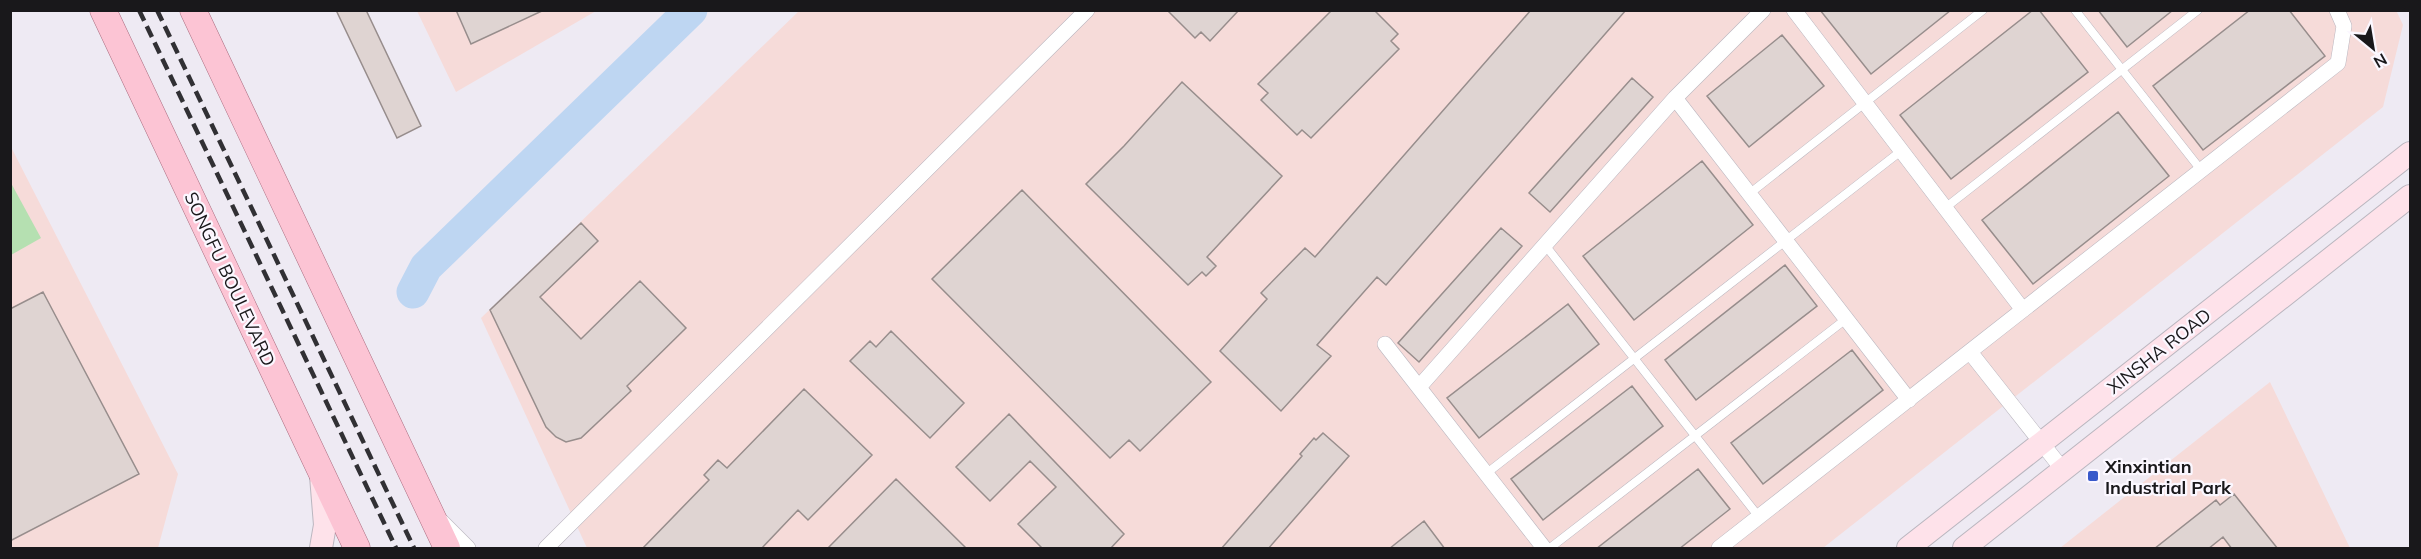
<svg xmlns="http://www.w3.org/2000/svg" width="2421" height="559" font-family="Mulish,sans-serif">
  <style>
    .industrial { fill: #f6dbd9 }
    .green { fill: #b5e0b1 }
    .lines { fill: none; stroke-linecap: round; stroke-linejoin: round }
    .river { stroke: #bed6f2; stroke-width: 33 }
    .building { fill: #dfd4d2; stroke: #978d8c; stroke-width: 1.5 }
    .lane-casing { stroke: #bab6bf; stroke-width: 9 }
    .street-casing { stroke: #bab6bf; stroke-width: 16 }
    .secondary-casing { stroke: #bab6bf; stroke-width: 24 }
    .primary-casing { stroke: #ab6e81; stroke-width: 27 }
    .lane { stroke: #fff; stroke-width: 8 }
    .street { stroke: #fff; stroke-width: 15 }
    .secondary { stroke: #fee2ea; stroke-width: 22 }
    .primary { stroke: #fcc4d4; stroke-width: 26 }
    .rail { stroke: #313034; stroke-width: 4.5; stroke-dasharray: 12 6; stroke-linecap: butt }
    .poi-dot { fill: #3859ca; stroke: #fbf7ff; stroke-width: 2 }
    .labels { text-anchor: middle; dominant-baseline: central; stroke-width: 4.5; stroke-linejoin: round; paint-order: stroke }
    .street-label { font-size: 18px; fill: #19181b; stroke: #fbf7ff }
    .poi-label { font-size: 18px; font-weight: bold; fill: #19181b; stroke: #fbf7ff; text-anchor: start }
  </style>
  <rect width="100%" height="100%" fill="#eeeaf3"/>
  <path class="industrial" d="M2396,10L2403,25L2383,107L1823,548H587L481,318L799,11Z
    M417,11H596L456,92Z
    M10,145L178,474L158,548H11Z
    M2270,382L2350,548H2060Z"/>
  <path class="green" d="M11,183L41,238L11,255H10Z"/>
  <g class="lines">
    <path class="river" d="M413,292L426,267L691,10"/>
  </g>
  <path class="building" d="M336,10H366L421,126L397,138Z
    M456,10H544L471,44Z
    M1167,10H1239L1210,41L1201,32L1195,38Z
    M1332,10H1374L1398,34L1391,41L1399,49L1311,138L1302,130L1297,135L1261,100L1268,93L1258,84Z
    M1531,10H1626L1386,285L1377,277L1317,345L1331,356L1281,411L1220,351L1267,299L1261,293L1305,248L1315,257Z
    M1820,10H1951L1871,74Z
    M2033,10H2039L2088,72L1951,179L1900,115Z
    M2098,10H2173L2127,47Z
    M2250,10H2289L2325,56L2203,150L2153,86Z
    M1782,35L1824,86L1749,147L1707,96Z
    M1632,78L1653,97L1550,212L1529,193Z
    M1182,82L1282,176L1207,257L1216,266L1206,276L1202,272L1188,285L1086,184L1124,146Z
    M2118,112L2169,176L2033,284L1982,220Z
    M1702,161L1753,225L1634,320L1583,256Z
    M1022,190L1211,382L1140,451L1129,440L1110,458L932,279Z
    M581,223L598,241L540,297L581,339L640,281L686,328L627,386L631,391L581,438L566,442L556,437L546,427L490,310Z
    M1501,228L1522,246L1419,362L1398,343Z
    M1785,265L1817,306L1696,400L1665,360Z
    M43,292L139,474L10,541V309Z
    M1568,304L1599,344L1479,438L1447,398Z
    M891,331L964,403L930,438L850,361L870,341L876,347Z
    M1852,350L1883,390L1763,484L1731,443Z
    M1632,386L1663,426L1543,520L1511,479Z
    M804,389L872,455L808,520L798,510L761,549H642L709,480L704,475L718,460L727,468Z
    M1009,414L1124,534L1110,549H1043L1018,524L1056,487L1030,461L990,501L956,467Z
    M1323,433L1349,456L1268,549H1221L1302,456L1300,454L1314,438L1316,440Z
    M1698,469L1730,509L1679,549H1596Z
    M896,479L967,549H827Z
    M2234,494L2278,549H2232L2223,537L2208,549H2154L2216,500L2220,505Z
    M1424,521L1445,549H1389Z"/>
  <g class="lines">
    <defs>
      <path id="lane" d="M2075,10L2201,170
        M1749,194L1983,10
        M1945,208L2198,10
        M1545,245L1759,517
        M1487,473L1901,151
        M1550,548L1846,319"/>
      <path id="street" d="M1794,10L2023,310
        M1675,98L1909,400
        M1385,344L1544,548
        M1970,352L2063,470
        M1420,386L1675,98L1763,10
        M441,521L468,548
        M546,548L1087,10
        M1719,548L2338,63L2344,26L2337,10"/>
      <path id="secondary" d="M321,476L325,525L321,548
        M1908,548L2410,153
        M1964,548L2410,196"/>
      <path id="primary" d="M103,10L357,548
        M193,10L447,548"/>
    </defs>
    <use href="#lane" class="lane-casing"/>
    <use href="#street" class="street-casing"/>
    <use href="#secondary" class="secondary-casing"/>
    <use href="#primary" class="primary-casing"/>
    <use href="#lane" class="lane"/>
    <use href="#street" class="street"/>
    <use href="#secondary" class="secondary"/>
    <use href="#primary" class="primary"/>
    <path class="rail" d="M139,10L396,548
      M157,10L414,548"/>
  </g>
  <rect class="poi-dot" x="2087" y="470" width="12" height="12" rx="3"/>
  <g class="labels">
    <g class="street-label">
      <text transform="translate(230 279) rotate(65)">SONGFU BOULEVARD</text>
      <text transform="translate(2159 351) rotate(-38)">XINSHA ROAD</text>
    </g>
    <g class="poi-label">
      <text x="2105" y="466">Xinxintian<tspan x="2105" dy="21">Industrial Park</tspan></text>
    </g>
  </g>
  <rect width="2421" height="559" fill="none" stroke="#19181b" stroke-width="24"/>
  <g transform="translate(2373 48) rotate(150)" stroke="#fbf7ff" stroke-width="4.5" paint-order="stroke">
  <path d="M0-4.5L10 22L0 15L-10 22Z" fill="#19181b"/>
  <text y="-9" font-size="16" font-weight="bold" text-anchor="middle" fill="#19181b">N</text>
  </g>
</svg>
